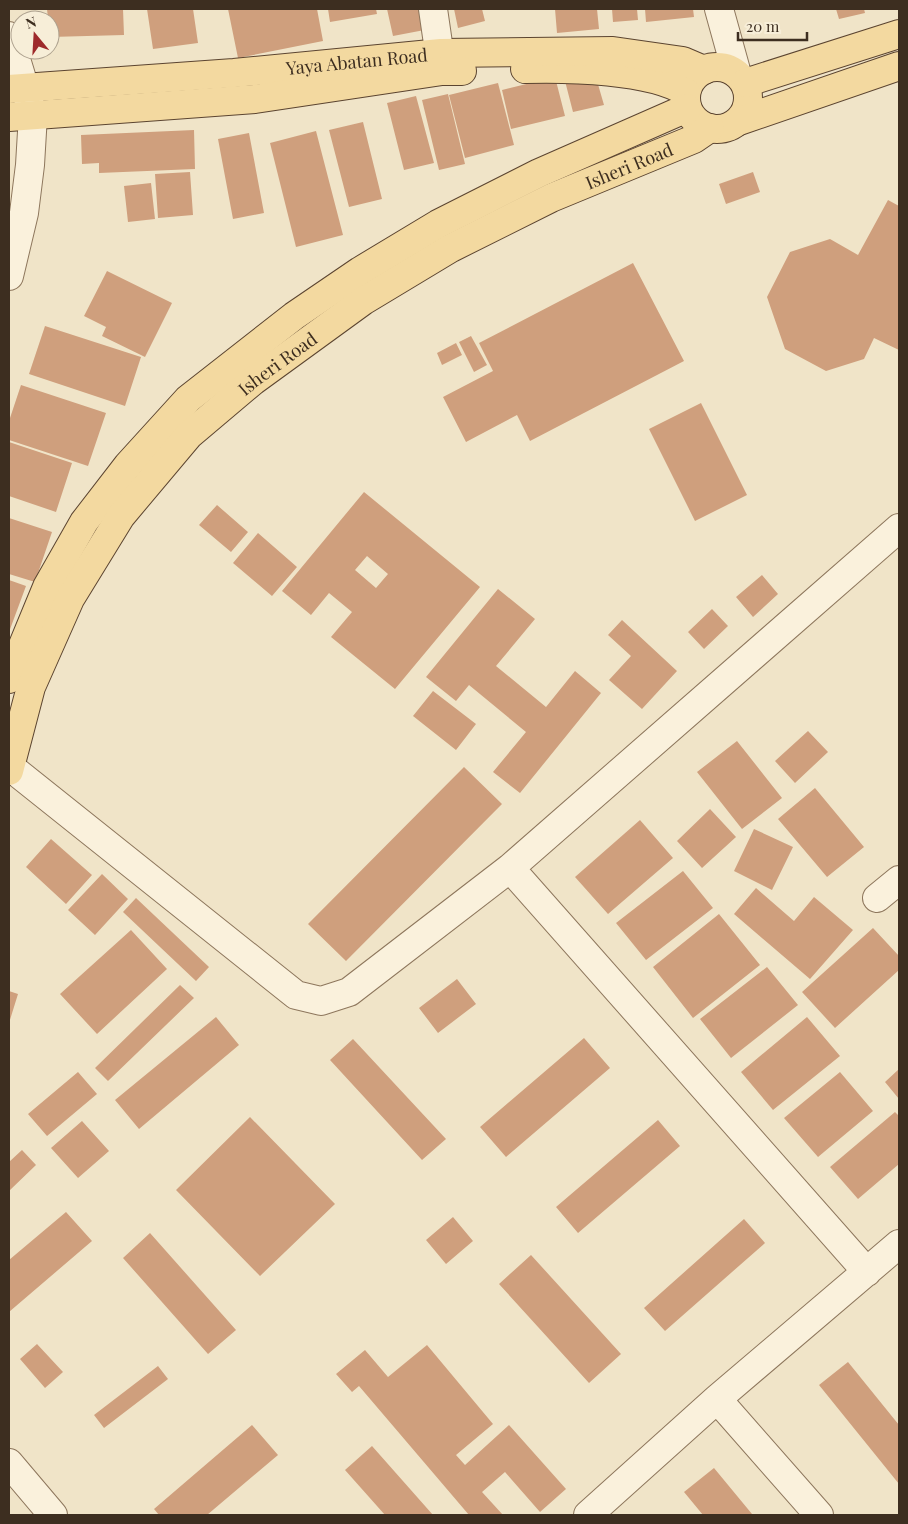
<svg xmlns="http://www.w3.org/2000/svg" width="908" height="1524" font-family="'Playfair Display',serif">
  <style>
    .building { fill: #cf9f7d; fill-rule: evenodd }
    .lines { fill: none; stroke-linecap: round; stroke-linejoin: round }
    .minor-casing { stroke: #8d765c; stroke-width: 30 }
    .major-casing { stroke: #5b4430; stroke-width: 30 }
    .minor { stroke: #faf1dc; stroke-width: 28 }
    .major { stroke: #f3d9a0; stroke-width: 28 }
    .labels { text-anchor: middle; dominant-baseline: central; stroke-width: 4.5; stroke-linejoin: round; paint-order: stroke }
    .street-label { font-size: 18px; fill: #3d2e20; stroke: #f7eed8 }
  </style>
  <rect width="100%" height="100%" fill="#f0e4c8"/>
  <path class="building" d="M47,9H123L124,35L50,37Z
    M147,9H193L198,43L153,49Z
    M228,9H317L323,41L238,58Z
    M328,9H376L377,14L330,22Z
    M387,9H431L435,28L393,36Z
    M454,9H482L485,21L458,28Z
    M555,9H597L599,29L557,33Z
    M612,9H637L638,20L613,22Z
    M645,9H693L694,17L646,22Z
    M836,9H864L865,13L839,19Z
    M595,74L604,105L573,112L565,81Z
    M555,77L565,116L511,129L502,90Z
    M498,83L514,145L465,158L449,95Z
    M448,94L465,164L439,170L422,100Z
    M416,96L434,163L404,170L387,103Z
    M363,122L382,199L349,207L329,130Z
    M194,130L195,169L99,173V163L82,164L81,135Z
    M316,131L343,235L296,247L270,143Z
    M249,133L264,213L233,219L218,139Z
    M190,172L193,215L158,218L155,174Z
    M753,172L760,192L726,204L719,184Z
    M151,183L155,219L128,222L124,186Z
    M888,200L899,206V350L874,338L864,359L826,371L785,349L767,297L790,252L830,239L858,255Z
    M633,263L684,361L530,441L517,415L466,442L443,397L493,371L479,343Z
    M107,271L172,303L145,357L102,336L106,327L84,316Z
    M45,326L141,357L125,406L29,374Z
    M471,336L487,365L474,372L459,342Z
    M456,343L462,355L442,365L437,353Z
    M21,385L106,413L88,466L9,440V421Z
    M701,403L747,495L695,521L649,429Z
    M9,442L72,463L56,512L9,496Z
    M364,492L480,587L395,689L331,637L352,612L329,593L311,615L282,591ZM367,556L388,574L376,588L355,570Z
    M217,505L248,532L231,552L199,525Z
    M9,518L52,532L35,582L9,574Z
    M258,533L297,567L272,596L233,563Z
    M762,575L778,594L753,617L736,597Z
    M9,580L26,586L9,632Z
    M498,589L535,619L496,666L546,707L575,671L601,693L520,793L493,772L526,732L469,685L456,701L426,677Z
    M712,609L728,626L704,649L688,632Z
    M622,620L677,671L642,709L609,680L631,656L608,635Z
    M433,691L476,724L456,750L413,716Z
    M808,731L828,752L795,783L775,761Z
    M737,741L782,798L742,829L697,772Z
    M464,767L502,804L346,961L308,924Z
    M815,788L864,847L827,877L778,819Z
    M710,809L736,837L702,868L677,841Z
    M640,820L673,858L608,914L575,877Z
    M754,829L793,847L772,890L734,871Z
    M51,839L92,875L66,904L26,867Z
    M683,871L713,908L646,960L616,923Z
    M102,874L128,899L95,935L68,910Z
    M756,888L794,921L814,897L853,930L810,979L734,914Z
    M136,898L209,967L196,981L123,912Z
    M719,914L760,965L693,1018L653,967Z
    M873,928L899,956V970L835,1028L802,992Z
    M131,930L167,969L97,1034L60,994Z
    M767,967L798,1005L731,1058L700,1019Z
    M457,979L476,1004L438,1033L419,1008Z
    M180,985L194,998L108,1081L95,1068Z
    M9,991L18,994L9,1023Z
    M216,1017L239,1045L139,1129L115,1100Z
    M807,1017L840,1056L773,1110L741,1072Z
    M584,1038L610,1068L506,1157L480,1127Z
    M353,1039L446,1139L422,1160L330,1060Z
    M899,1069V1099L885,1082Z
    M78,1072L97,1094L47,1136L28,1114Z
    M840,1072L873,1111L818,1157L784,1118Z
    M895,1112L899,1116V1164L858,1199L830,1167Z
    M250,1117L335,1204L260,1276L176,1190Z
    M658,1120L680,1146L578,1233L556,1207Z
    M82,1121L109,1151L78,1178L51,1148Z
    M22,1150L36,1165L9,1191V1162Z
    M66,1212L92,1241L9,1312V1260Z
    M453,1217L473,1241L446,1264L426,1240Z
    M744,1219L765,1243L665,1331L644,1308Z
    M150,1233L236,1330L208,1354L123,1258Z
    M531,1255L621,1354L589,1383L499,1284Z
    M37,1344L63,1372L45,1388L20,1359Z
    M427,1345L493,1424L456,1455L465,1465L509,1425L566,1489L540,1512L505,1472L482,1492L503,1515H469L359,1386L352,1392L336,1374L365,1350L388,1377Z
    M848,1362L899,1425V1484L819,1385Z
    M158,1366L168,1379L104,1428L94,1415Z
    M252,1425L278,1455L207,1515H159L154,1509Z
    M372,1446L433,1515H385L345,1470Z
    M714,1468L752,1514L749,1515H703L684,1492Z"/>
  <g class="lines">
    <defs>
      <path id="minor" d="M433,9L442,71
        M719,9L737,74
        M9,36L33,115L30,165L24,213L9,276
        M9,766L296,995L321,1001L349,992L510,868L899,528
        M510,868L867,1272
        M877,898L899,880
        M717,1399L819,1515
        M9,1463L53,1515
        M588,1515L717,1399L899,1244"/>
      <g id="major">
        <circle cx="717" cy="98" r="31"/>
        <path d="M525,69C568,68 650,69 686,92"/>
        <path d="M745,83L899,34"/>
        <path id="s1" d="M9,89L234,73L441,53L613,51L683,61L704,70"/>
        <path d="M9,117L255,99L442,71H462"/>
        <path d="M739,121L899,66"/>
        <path d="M9,679L47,587L84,522L128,465L188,399L294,316L360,271L438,224L539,173L687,108"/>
        <path id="s2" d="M9,771L31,687L70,599L121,516L189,435L253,381L363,301L451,248L551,198L694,139L710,128"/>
      </g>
    </defs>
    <use href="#minor" class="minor-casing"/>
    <use href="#major" class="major-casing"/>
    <use href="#minor" class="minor"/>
    <use href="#major" class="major"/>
  </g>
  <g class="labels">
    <g class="street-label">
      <text stroke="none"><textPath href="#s1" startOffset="349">Yaya Abatan Road</textPath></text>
      <text stroke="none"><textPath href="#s2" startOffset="905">Isheri Road</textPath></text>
      <text stroke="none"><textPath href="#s2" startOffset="500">Isheri Road</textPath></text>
    </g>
  </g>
  <rect width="908" height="1524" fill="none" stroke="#3d2e20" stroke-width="20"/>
  <g transform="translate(35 35) rotate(342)"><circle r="24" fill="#f7eed8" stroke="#ada18e"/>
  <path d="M0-4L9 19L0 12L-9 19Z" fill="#9e2a2b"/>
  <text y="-8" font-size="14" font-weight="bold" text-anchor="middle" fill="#3d2e20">N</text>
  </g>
  <path d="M738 32v8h69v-8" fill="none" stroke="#3d2e20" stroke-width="2.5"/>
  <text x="746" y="32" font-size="15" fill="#3d2e20" stroke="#f7eed8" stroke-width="4" paint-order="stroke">20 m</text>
</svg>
